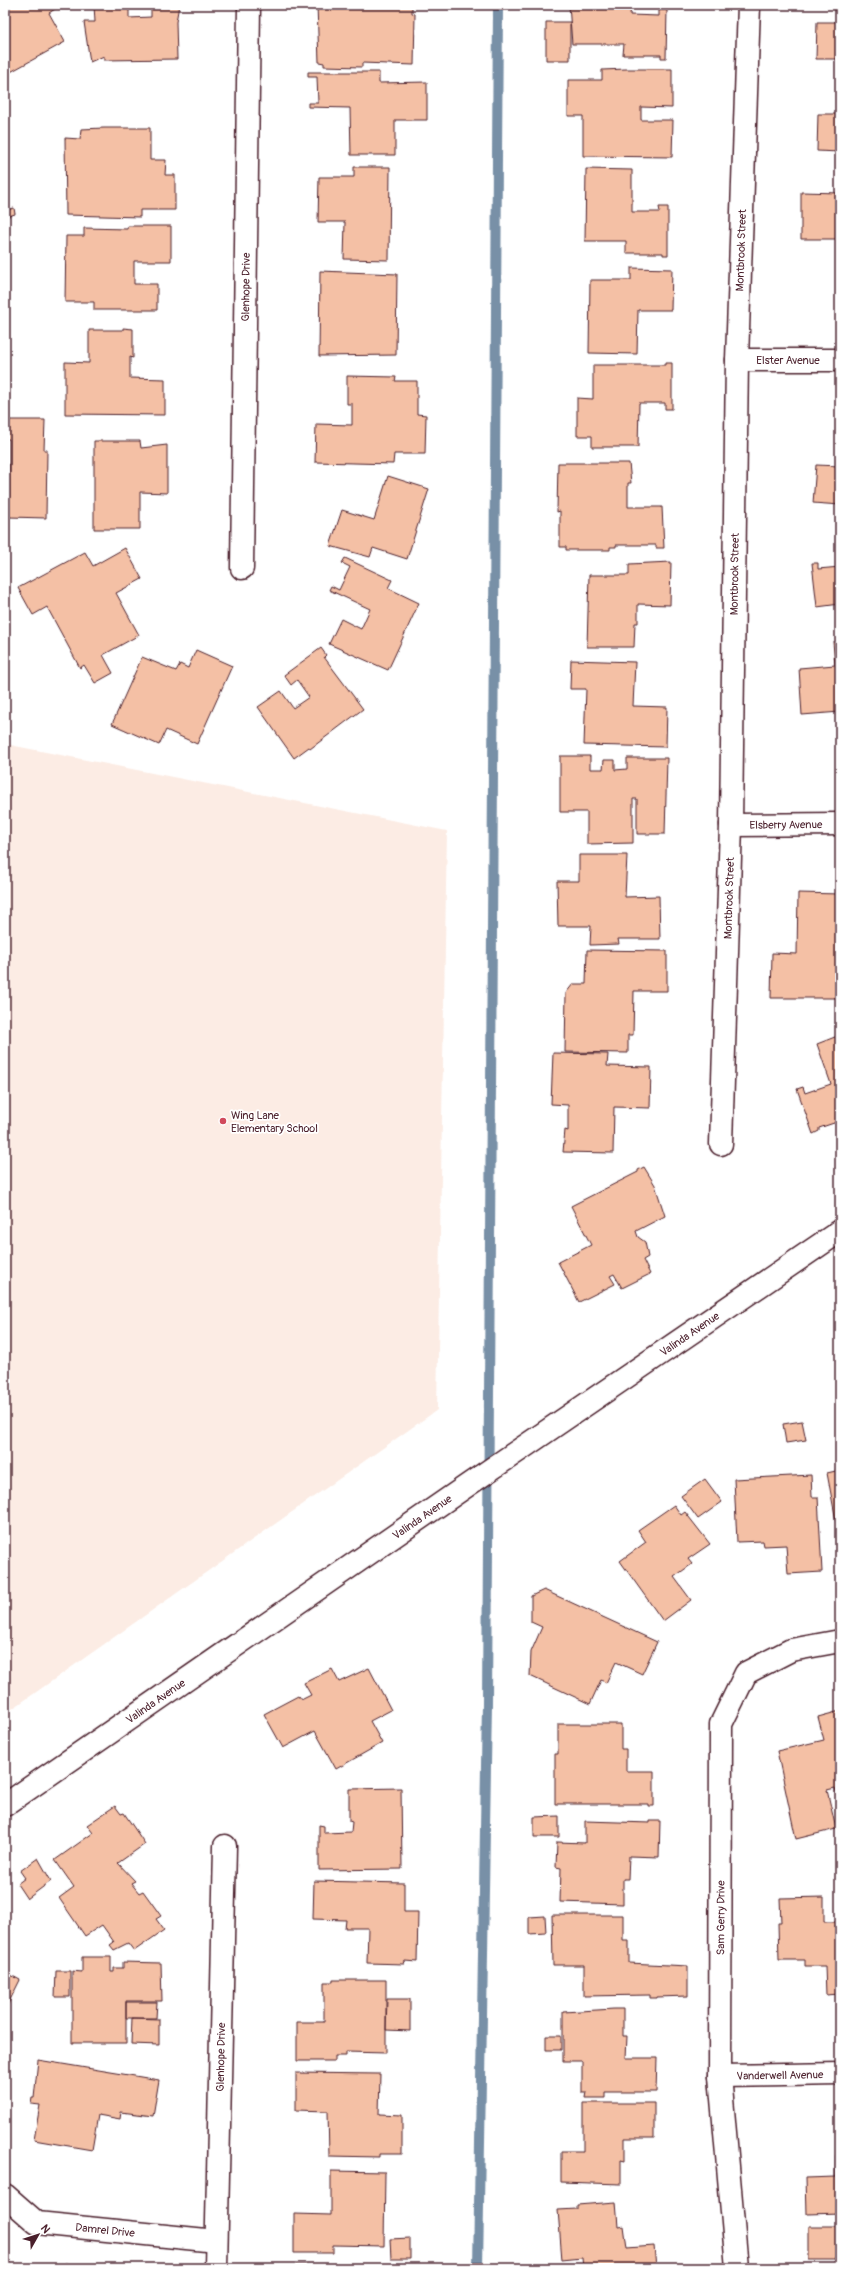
<svg xmlns="http://www.w3.org/2000/svg" width="845" height="2273" font-family="Pangolin,sans-serif">
  <style>
    .built { fill: #fcece4 }
    .lines { fill: none; stroke-linecap: round; stroke-linejoin: round }
    .stream { stroke: #7890a7; stroke-width: 10 }
    .building { fill: #f4c0a5; stroke: #4a1f2b }
    .street-casing { stroke: #4a1f2b; stroke-width: 25 }
    .secondary-casing { stroke: #4a1f2b; stroke-width: 25 }
    .street { stroke: #fff; stroke-width: 22 }
    .secondary { stroke: #fff; stroke-width: 22 }
    .poi-dot { fill: #d1495b; stroke: #fff; stroke-width: 1.5 }
    .labels { text-anchor: middle; dominant-baseline: central; stroke-width: 3.5; stroke-linejoin: round; paint-order: stroke }
    .street-label { font-size: 11px; fill: #4a1f2b; stroke: #fff }
    .poi-label { font-size: 11px; fill: #4a1f2b; stroke: #fff; text-anchor: start }
  </style>
  <rect width="100%" height="100%" fill="#fff"/>
  <filter id="ink" filterUnits="userSpaceOnUse"><feTurbulence type="fractalNoise" baseFrequency=".025" numOctaves="2"/><feDisplacementMap in="SourceGraphic" scale="8" xChannelSelector="R" yChannelSelector="G"/><feConvolveMatrix kernelMatrix="1 2 1 2 8 2 1 2 1" color-interpolation-filters="sRGB"/></filter>
  <g filter="url(#ink)">
    <path class="built" d="M5,744L447,831L437,1410L5,1714Z"/>
    <g class="lines">
      <path class="stream" d="M478,2268L487,1703L498,5"/>
    </g>
    <path class="building" d="M5,5H61L49,13L65,42L5,75Z
      M94,5H129V18L151,17V5H179L176,22L177,59L104,60V56L90,62L84,22H95Z
      M317,5H412V13L415,14L414,65L362,63V67L324,66V63L319,62Z
      M569,5H631L630,15L659,16V10H667L666,58H661V55H623L624,44H572Z
      M546,22H570V60H546Z
      M817,22H840V59H816Z
      M626,69H672V108L641,107V120H673L672,157L583,156V116H568V80H602V70Z
      M308,72H379V83L427,82V120H395V155H351L350,108L308,107V103H318L317,77H308Z
      M818,114H840V152L817,151Z
      M104,128H150V160H166L165,175H175V210H140V217L66,215L65,138L80,139L81,129Z
      M354,167H390L389,260L344,259L345,222H318L319,177H354Z
      M586,169L632,170V212H660L659,207H668V255H663V253H626V241H585Z
      M801,192L840,193V239H801Z
      M5,193L8,204L6,205L7,210L14,208L15,214L9,216H5Z
      M128,226H171V261H134V284H157V310H94V302H65L66,236H84V228L127,229Z
      M631,268L672,269L671,310H638L637,354L589,353L590,280H631Z
      M320,271L397,274L396,355L319,356Z
      M123,328L133,329V358L130,357V378L165,379V415L65,414V362L89,363V330H123Z
      M665,363H672V409H665V403H639L638,447H592V436H577V398L593,399V365H665Z
      M347,376L396,377L395,381H417V414L426,415L425,454H394L393,464L315,462L316,424L352,425V404H347Z
      M5,420H45L44,450H47L46,518L9,517V439H5Z
      M94,441H140L141,448L167,445V493L140,492V529H94Z
      M558,463H629L631,483H628V507H662L664,548H656V545H616V547H610V550H566V547H560V511L557,512Z
      M816,465L840,466V505L813,503Z
      M388,476L429,489L407,559L373,548L370,557L330,546L342,510L374,520Z
      M125,548L142,579L116,593L139,635L103,655L113,673L95,683L84,665L80,668L47,607L33,615L18,588L85,552L93,566Z
      M345,558L392,580L388,588L419,603L388,670L329,644L341,619L361,629L370,609L329,590L331,586L339,590L350,567L342,563Z
      M671,562L670,605L638,604V623H635L634,647H587L589,575H629V564Z
      M812,563H818V569L840,567V604L817,607Z
      M833,642H840V712L802,715L799,668L835,665Z
      M321,648L326,655L324,657L363,709L310,749L309,747L294,758L258,707L281,691L293,708L309,697L297,680L291,685L284,675Z
      M196,650L232,666L197,744L166,730L159,745L112,724L142,657L176,671L180,664L188,668Z
      M571,660L635,662L633,706L667,707L666,747L584,745L586,689H570Z
      M560,756H590V769H603L604,760H615V770L627,769V758H667L665,834H637V799H633V843L587,844V812H560Z
      M579,855H627L625,897L659,896L660,939H618L619,944L590,945L591,926H558L557,881H579Z
      M798,893L840,894V998H771L772,953L797,954Z
      M587,950L667,951V991H634L633,1035H628V1053L565,1052L566,993L573,984H586Z
      M840,1035V1121L819,1128V1131L813,1134L797,1089L803,1087L805,1093L831,1084L817,1044Z
      M553,1053L608,1054L607,1066L651,1067L650,1108L614,1107L613,1153L563,1152L565,1130L568,1131V1105L551,1104Z
      M644,1167L655,1185L665,1216L636,1231L638,1237L645,1242L648,1257L643,1260L650,1274L622,1288L614,1274L610,1276L615,1284L579,1302L558,1262L591,1245L571,1206L638,1172V1170Z
      M802,1421L806,1440L786,1443L783,1424Z
      M840,1470V1542L827,1473Z
      M811,1475L812,1497H818L822,1572L788,1574L786,1545L764,1546L763,1541L737,1542L734,1479Z
      M705,1479L722,1502L698,1519L681,1496Z
      M674,1505L681,1515L685,1512L710,1544L688,1559L692,1564L674,1577L691,1600L663,1621L620,1561L646,1542L638,1530Z
      M544,1590L657,1642L642,1674L616,1662L606,1683L601,1680L590,1704L530,1676L531,1652L542,1627L531,1622V1596Z
      M369,1668L391,1710L370,1721L382,1743L336,1769L315,1731L283,1748L264,1714L298,1696L301,1700L311,1695L304,1683L332,1669L339,1682Z
      M840,1711V1807L835,1788L827,1790L836,1829L796,1839L777,1751L824,1740L818,1717Z
      M558,1724H621V1749H626V1771H654V1806H648V1804H555V1754H558Z
      M401,1788L402,1869L319,1870V1825L324,1826V1833L351,1832L352,1822L349,1821V1789Z
      M115,1806L121,1814L124,1813L145,1844L118,1863L135,1881L131,1883L139,1893L143,1891L161,1916L156,1919L164,1930L134,1951L128,1943L114,1950L110,1945L114,1942L102,1925L85,1936L59,1898L74,1887L55,1860L93,1833L87,1825Z
      M559,1816V1837H534V1817Z
      M585,1821L650,1823V1821H660L659,1857L629,1856L628,1879H623V1904L560,1902L561,1868L556,1867L557,1842L585,1843Z
      M38,1858L51,1881L27,1899L17,1884L25,1878L20,1871Z
      M314,1881L404,1883V1912H418L417,1962L405,1961L404,1964L367,1963L368,1928H345L346,1920L313,1919Z
      M824,1897V1922H840V1994L826,1995L825,1966H805V1960H779L778,1923H781L780,1898Z
      M552,1915H623V1941H629V1963L688,1966V1996L657,1997V1998H650V1995L584,1996V1965H553Z
      M545,1916L546,1933L529,1934V1917Z
      M82,1957H111V1972H114V1968H123V1962L161,1963L162,2001H126V2043H72V1971L82,1972Z
      M56,1971H70V1997H55Z
      M5,1972L20,1980L5,2010Z
      M333,1980H386V2053L346,2052V2056H335V2061H297V2022H324V1982H333Z
      M387,1999H410V2031L386,2030Z
      M126,2002H157L156,2018H126Z
      M614,2009H623V2036H627L626,2058H657L656,2092H605V2098H586L587,2092H582V2061H563V2012Z
      M132,2018L159,2019V2045L131,2044Z
      M546,2036H561V2050H546Z
      M38,2060L159,2080L153,2116L121,2112L120,2119L98,2115L92,2150L34,2140L40,2105L31,2104L32,2098H34Z
      M296,2073L380,2074L379,2114L402,2115V2154H379V2157L329,2156L328,2111L296,2110Z
      M583,2103H654V2138H625V2161L621,2160V2184L561,2182V2151H583Z
      M836,2155H840V2213L807,2214L806,2178L836,2177Z
      M331,2171L385,2172L384,2246L333,2245V2253H294V2214L331,2215Z
      M616,2202L618,2227L624,2226L627,2248L654,2246L656,2268H583L582,2258L562,2260L558,2210L577,2209V2205Z
      M809,2226H840V2268H837V2260H809Z
      M410,2238V2259H391L390,2239Z
      M65,2263L91,2268H64Z
      M295,2265L405,2266V2268H295Z"/>
    <g class="lines">
      <defs>
        <g id="street">
          <path id="s1" d="M737,360H840"/>
          <path id="s2" d="M242,568L249,5"/>
          <path id="s3" d="M731,825L840,824"/>
          <path id="s4" d="M721,1144L731,825L737,360L749,5"/>
          <path id="s5" d="M720,2076L840,2074"/>
          <path id="s6" d="M5,2195L37,2223L216,2241"/>
          <path id="s7" d="M216,2268L225,1846"/>
          <path id="s8" d="M737,2268L720,2076L721,1724L746,1673L791,1650L840,1641"/>
        </g>
        <g id="secondary">
          <path id="s9" d="M5,1805L468,1485L840,1231"/>
        </g>
      </defs>
      <use href="#street" class="street-casing"/>
      <use href="#secondary" class="secondary-casing"/>
      <use href="#street" class="street"/>
      <use href="#secondary" class="secondary"/>
    </g>
  </g>
  <circle class="poi-dot" cx="223" cy="1121" r="4"/>
  <g class="labels">
    <g class="street-label">
      <text stroke="none"><textPath href="#s4" startOffset="894">Montbrook Street</textPath></text>
      <text stroke="none"><textPath href="#s2" startOffset="281">Glenhope Drive</textPath></text>
      <text stroke="none"><textPath href="#s1" startOffset="51">Elster Avenue</textPath></text>
      <text stroke="none"><textPath href="#s4" startOffset="570">Montbrook Street</textPath></text>
      <text stroke="none"><textPath href="#s3" startOffset="55">Elsberry Avenue</textPath></text>
      <text stroke="none"><textPath href="#s4" startOffset="246">Montbrook Street</textPath></text>
      <text stroke="none"><textPath href="#s9" startOffset="831">Valinda Avenue</textPath></text>
      <text stroke="none"><textPath href="#s9" startOffset="507">Valinda Avenue</textPath></text>
      <text stroke="none"><textPath href="#s9" startOffset="183">Valinda Avenue</textPath></text>
      <text stroke="none"><textPath href="#s8" startOffset="351">Sam Gerry Drive</textPath></text>
      <text stroke="none"><textPath href="#s7" startOffset="211">Glenhope Drive</textPath></text>
      <text stroke="none"><textPath href="#s5" startOffset="60">Vanderwell Avenue</textPath></text>
      <text stroke="none"><textPath href="#s6" startOffset="111">Damrel Drive</textPath></text>
    </g>
    <g class="poi-label">
      <text x="231" y="1115">Wing Lane<tspan x="231" dy="13">Elementary School</tspan></text>
    </g>
  </g>
  <rect width="845" height="2273" fill="none" stroke="#fff" stroke-width="20"/>
  <rect x="10" y="10" width="825" height="2253" fill="none" stroke="#4a1f2b" stroke-width="1.5" filter="url(#ink)"/>
  <g transform="translate(38 2235) rotate(51)" stroke="#ffffff" stroke-width="3" paint-order="stroke">
  <path d="M0-3L7 15L0 10L-7 15Z" fill="#4a1f2b"/>
  <text y="-6" font-size="11" font-weight="bold" text-anchor="middle" fill="#4a1f2b">N</text>
  </g>
</svg>
